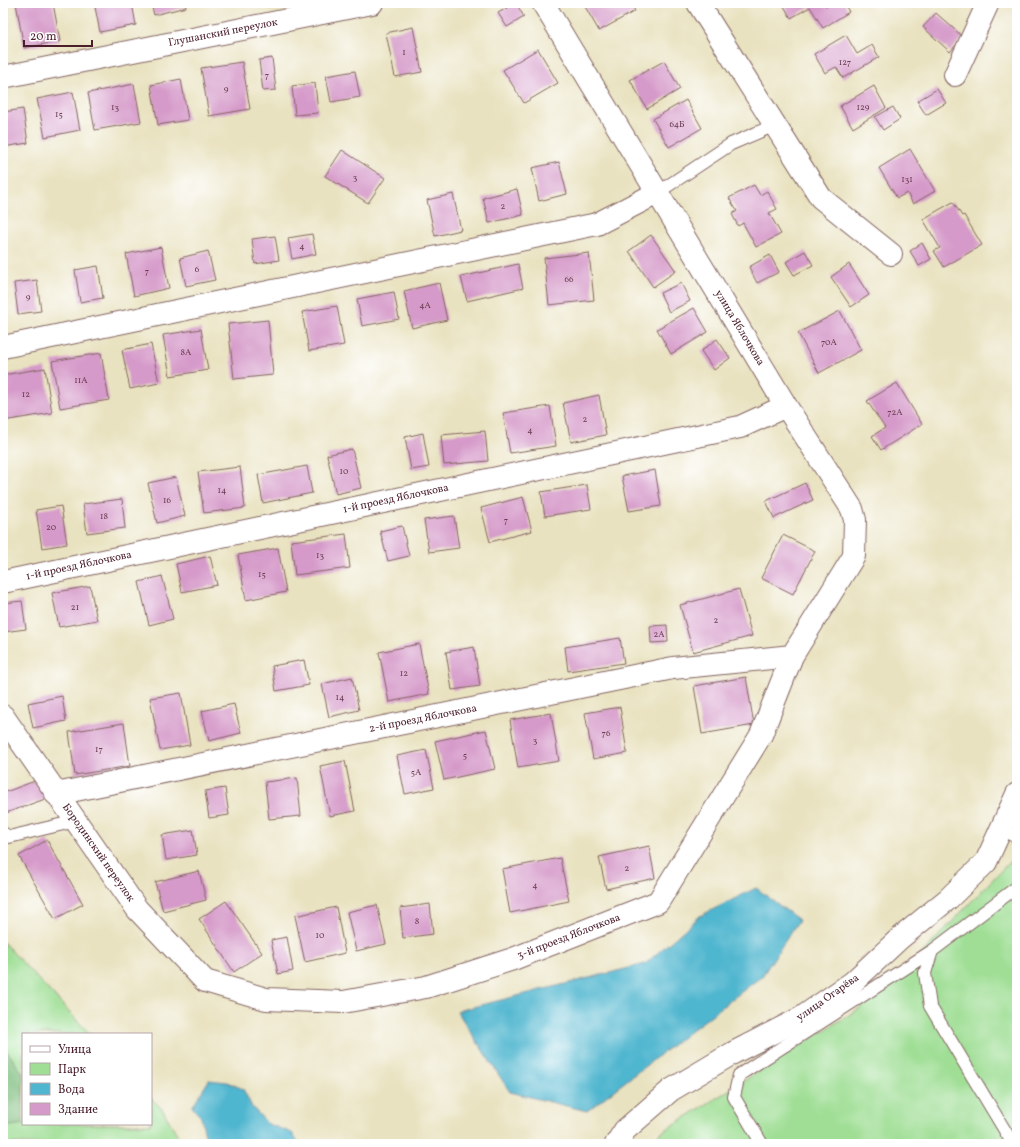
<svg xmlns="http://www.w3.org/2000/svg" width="1020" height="1147" font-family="Vollkorn,serif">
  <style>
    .green { fill: #9fde94; stroke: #747e60 }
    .forest { fill: #7fbd7e; stroke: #646e54 }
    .water { fill: #50b6cf; stroke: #4d6a7d }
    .building { fill: #d59ac9 }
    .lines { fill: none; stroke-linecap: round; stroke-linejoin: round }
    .lane-casing { stroke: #82635f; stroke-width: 14 }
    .street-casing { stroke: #82635f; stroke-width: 24 }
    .lane { stroke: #fff; stroke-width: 12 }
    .street { stroke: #fff; stroke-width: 22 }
    .labels { text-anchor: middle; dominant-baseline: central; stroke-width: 3; stroke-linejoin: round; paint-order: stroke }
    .number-label { font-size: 9px; fill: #6d3e52 }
    .street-label { font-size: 11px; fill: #4a1f2b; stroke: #fff }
  </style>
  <rect width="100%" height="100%" fill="#fff"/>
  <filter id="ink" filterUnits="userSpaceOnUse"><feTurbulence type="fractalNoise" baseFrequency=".025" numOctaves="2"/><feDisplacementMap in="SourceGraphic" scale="8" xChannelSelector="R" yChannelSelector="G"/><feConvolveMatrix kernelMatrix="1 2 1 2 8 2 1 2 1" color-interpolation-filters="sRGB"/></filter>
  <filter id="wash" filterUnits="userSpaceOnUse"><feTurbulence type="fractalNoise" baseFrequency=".012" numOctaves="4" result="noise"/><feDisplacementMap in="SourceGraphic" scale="16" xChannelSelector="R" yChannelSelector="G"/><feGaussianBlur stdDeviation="0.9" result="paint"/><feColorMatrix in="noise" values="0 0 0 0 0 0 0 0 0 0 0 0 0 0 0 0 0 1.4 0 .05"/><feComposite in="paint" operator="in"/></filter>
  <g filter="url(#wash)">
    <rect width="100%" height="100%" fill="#e9e2c0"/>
    <path class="green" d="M1017,854V1144H649L651,1139L884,993Z
      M3,942L90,1034H23V1124H151V1098L162,1109L183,1144H3Z"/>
    <path class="forest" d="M3,1045L23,1074V1124H26L3,1127Z"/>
    <path class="water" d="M756,888L799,920L762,976L587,1111L510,1092L457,1011L645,964L700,916Z
      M209,1080L227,1082L243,1089L252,1107L268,1124L292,1133L299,1144H207L201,1117L192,1107Z"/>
    <g id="blocks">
      <path class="building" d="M16,3H53L60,41L24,48Z
        M115,3H132L136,25L100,32L95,7Z
        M151,3H184L186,7L154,15Z
        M516,3L524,17L507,27L498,13Z
        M583,3H630L635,11L599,31Z
        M782,3H824L826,6L832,3H844L849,12L823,28L810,7L791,18Z
        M936,13L963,37L950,52L923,27Z
        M413,27L422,72L395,77L386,33Z
        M846,35L857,54L872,45L879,57L843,78L836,67L825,73L814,54Z
        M538,49L558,83L524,103L503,70Z
        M272,58L276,90L263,91L259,60Z
        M664,61L680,89L647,109L630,80Z
        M242,62L250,109L209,116L201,68Z
        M355,71L360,97L331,102L326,76Z
        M181,79L188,120L158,125L151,85Z
        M315,83L318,113L295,115L292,86Z
        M134,84L141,122L95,130L88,93Z
        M874,86L886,108L853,128L840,106Z
        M937,89L946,103L926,115L917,101Z
        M73,92L80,130L45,137L37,99Z
        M686,100L702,128L669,147L653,119Z
        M893,107L900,119L883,130L875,117Z
        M23,109L28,143L3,147V112Z
        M910,149L935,191L913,204L907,193L897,198L879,168Z
        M342,150L385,178L368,203L325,176Z
        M559,162L567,194L539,201L532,168Z
        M754,185L760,195L767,191L777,209L769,213L781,234L756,247L743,223L738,226L732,214L737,211L729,198Z
        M517,189L523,215L489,223L483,198Z
        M453,194L461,230L435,236L427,200Z
        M953,202L962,216L964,215L982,245L944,267L934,251L940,248L923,219Z
        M312,234L316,254L292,259L288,238Z
        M651,235L676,271L653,287L629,251Z
        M275,236L279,260L255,264L252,239Z
        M922,243L931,259L919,266L910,251Z
        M161,247L169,288L134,296L126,254Z
        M208,251L215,280L186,286L180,258Z
        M805,251L813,265L794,275L786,262Z
        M589,253L594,300L549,305L544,258Z
        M770,255L779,272L757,283L749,267Z
        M518,264L523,288L467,301L461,277Z
        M849,264L869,295L851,307L831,277Z
        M98,266L103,298L80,302L75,270Z
        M37,280L41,311L18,314L14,283Z
        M439,283L447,320L412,328L404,291Z
        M681,283L690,301L669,312L660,293Z
        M394,292L399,319L362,326L357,299Z
        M337,306L344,345L309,351L302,312Z
        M694,308L708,332L671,354L657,329Z
        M840,311L861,350L819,373L798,333Z
        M268,320L273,375L234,379L228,324Z
        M201,329L208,370L170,376L163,335Z
        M717,339L730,358L714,370L701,351Z
        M151,344L159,383L130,389L122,350Z
        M101,353L109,400L60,408L52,361Z
        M45,368L52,413L3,421V375Z
        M897,383L922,424L881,450L872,436L885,428L867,401Z
        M599,395L606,435L571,442L563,403Z
        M550,406L556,446L510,453L503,413Z
        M485,431L488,461L444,465L441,435Z
        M423,433L429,467L411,470L405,437Z
        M352,449L361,488L336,494L327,455Z
        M307,466L312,493L263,503L258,475Z
        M240,467L245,508L204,513L198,472Z
        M655,470L661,506L629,511L622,476Z
        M176,477L185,516L157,523L148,483Z
        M805,483L813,500L774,518L766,501Z
        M587,485L591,509L545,516L541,492Z
        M523,497L532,531L490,542L481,508Z
        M122,499L125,528L87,533L83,504Z
        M61,506L67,544L42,548L36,510Z
        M454,516L459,548L429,552L424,520Z
        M402,526L409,556L388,561L380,531Z
        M346,534L350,568L295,575L291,541Z
        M783,535L815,551L793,594L761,578Z
        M278,548L286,592L246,600L238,555Z
        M210,556L217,585L182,592L176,564Z
        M162,576L173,619L149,625L139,582Z
        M90,586L97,620L59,627L52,593Z
        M739,589L752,636L693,652L680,605Z
        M22,601L26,629L3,632V603Z
        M667,625L668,642L651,643L650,626Z
        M620,638L624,663L568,671L565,647Z
        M419,644L429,694L389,702L379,652Z
        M474,647L480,686L452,690L446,652Z
        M304,660L309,685L276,691L272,666Z
        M352,677L359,710L329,717L322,684Z
        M746,677L754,725L702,734L694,686Z
        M181,693L190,745L160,750L150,698Z
        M62,696L66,721L33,728L28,703Z
        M234,704L241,733L209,741L202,711Z
        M620,707L627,753L593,759L585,713Z
        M551,713L559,761L518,768L510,720Z
        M124,723L130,766L75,775L69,732Z
        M486,730L495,769L444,780L435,741Z
        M426,750L434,788L405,794L397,756Z
        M345,761L355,811L330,816L320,766Z
        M297,778L301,816L269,819L265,782Z
        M40,779L48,798L3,814V793Z
        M225,788L229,815L209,818L205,791Z
        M193,830L197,855L166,860L162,835Z
        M47,840L83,904L55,919L19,856Z
        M649,846L655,878L606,889L599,857Z
        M560,858L569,901L510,913L502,869Z
        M199,871L206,900L163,911L155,882Z
        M1017,897V907L1012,901Z
        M226,901L262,953L234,972L199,919Z
        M430,904L433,934L403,938L400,908Z
        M377,905L386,944L356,951L347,912Z
        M336,907L345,953L305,962L295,916Z
        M287,937L293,971L278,974L271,940Z"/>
    </g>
  </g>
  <g filter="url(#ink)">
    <use href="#blocks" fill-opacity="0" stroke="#82635f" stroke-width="1"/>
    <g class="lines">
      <defs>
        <path id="lane" d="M657,193L731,144L775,125
          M1002,829L1017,837
          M3,833L9,837L76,821
          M932,951L925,973L930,1006L1013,1144
          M762,1144L734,1097L739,1075L932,951L1017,887"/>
        <path id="street" d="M698,3L821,198L891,254
          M955,75L988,3
          M3,77L372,3
          M3,347L597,224L657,193
          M3,582L740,427L786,406
          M3,716L137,909L205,981L266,999L343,1002L426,987L513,959L658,902L761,735L792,656L854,556L855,520L852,509L786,406L543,3
          M56,794L673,668L792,656
          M616,1144L625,1130L671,1090L733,1053L801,1018L853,982L899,939L948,899L986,862L1017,794"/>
      </defs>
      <use href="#lane" class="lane-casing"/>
      <use href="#street" class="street-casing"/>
      <use href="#lane" class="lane"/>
      <use href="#street" class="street"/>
    </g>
  </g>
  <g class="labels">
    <g class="number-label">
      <text x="404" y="52">1</text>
      <text x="845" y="62">127</text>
      <text x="267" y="75">7</text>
      <text x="226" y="89">9</text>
      <text x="115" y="107">13</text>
      <text x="863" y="107">129</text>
      <text x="59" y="114">15</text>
      <text x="677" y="124">64Б</text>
      <text x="355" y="177">3</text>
      <text x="907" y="179">131</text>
      <text x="503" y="206">2</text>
      <text x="302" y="246">4</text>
      <text x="197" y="269">6</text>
      <text x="147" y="271">7</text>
      <text x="569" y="279">66</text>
      <text x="28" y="297">9</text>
      <text x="425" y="305">4А</text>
      <text x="829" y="342">70А</text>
      <text x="186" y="352">8А</text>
      <text x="81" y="380">11А</text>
      <text x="26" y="394">12</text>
      <text x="895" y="412">72А</text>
      <text x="585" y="419">2</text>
      <text x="530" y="430">4</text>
      <text x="344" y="471">10</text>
      <text x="222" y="490">14</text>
      <text x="167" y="500">16</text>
      <text x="104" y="516">18</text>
      <text x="506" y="520">7</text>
      <text x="51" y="527">20</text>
      <text x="320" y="555">13</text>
      <text x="262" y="574">15</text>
      <text x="75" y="607">21</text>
      <text x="716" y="620">2</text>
      <text x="659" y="634">2А</text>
      <text x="404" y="673">12</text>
      <text x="340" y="697">14</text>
      <text x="606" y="733">76</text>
      <text x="535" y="740">3</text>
      <text x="99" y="749">17</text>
      <text x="465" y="755">5</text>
      <text x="416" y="772">5А</text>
      <text x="627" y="868">2</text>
      <text x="535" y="885">4</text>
      <text x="417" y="921">8</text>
      <text x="320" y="935">10</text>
    </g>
    <g class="street-label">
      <text transform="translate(223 33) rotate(-11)">Глушанский переулок</text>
      <text transform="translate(739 328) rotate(59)">улица Яблочкова</text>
      <text transform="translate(396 499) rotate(-12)">1-й проезд Яблочкова</text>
      <text transform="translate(79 566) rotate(-12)">1-й проезд Яблочкова</text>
      <text transform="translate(423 719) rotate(-11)">2-й проезд Яблочкова</text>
      <text transform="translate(98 853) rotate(55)">Бородинский переулок</text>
      <text transform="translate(569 937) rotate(-21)">3-й проезд Яблочкова</text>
      <text transform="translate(828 998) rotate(-35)">улица Огарёва</text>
    </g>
  </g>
  <rect width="1020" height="1147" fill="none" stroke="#fff" stroke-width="16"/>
  <rect x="22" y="1033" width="130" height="92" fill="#ffffff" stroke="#b7a5aa"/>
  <rect x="30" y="1046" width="20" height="6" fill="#ffffff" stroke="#b7a5aa"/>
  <text x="58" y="1053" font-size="12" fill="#4a1f2b">Улица</text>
  <rect x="30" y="1063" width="20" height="12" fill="#9fde94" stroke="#b7a5aa"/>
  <text x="58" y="1073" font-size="12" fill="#4a1f2b">Парк</text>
  <rect x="30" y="1083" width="20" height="12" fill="#50b6cf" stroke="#b7a5aa"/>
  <text x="58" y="1093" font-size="12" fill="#4a1f2b">Вода</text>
  <rect x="30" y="1103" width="20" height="12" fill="#d59ac9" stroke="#b7a5aa"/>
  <text x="58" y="1113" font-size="12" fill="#4a1f2b">Здание</text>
  <path d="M24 40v6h68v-6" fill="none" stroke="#4a1f2b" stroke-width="2"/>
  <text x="30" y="40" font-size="12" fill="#4a1f2b" stroke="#ffffff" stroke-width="3" paint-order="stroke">20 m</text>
</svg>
